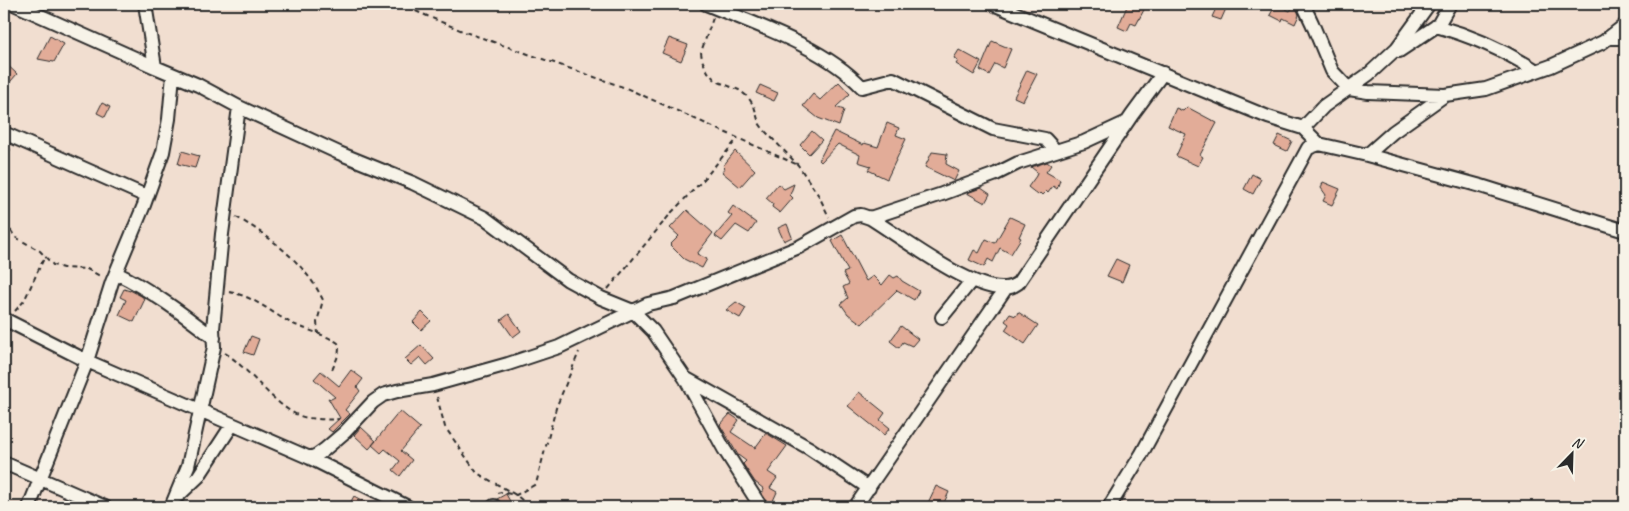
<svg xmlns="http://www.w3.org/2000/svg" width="1629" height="511" font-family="Caveat,sans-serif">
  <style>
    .building { fill: #e2ac98; stroke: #2b2b2b }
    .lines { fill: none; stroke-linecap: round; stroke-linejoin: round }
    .minor-casing { stroke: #2b2b2b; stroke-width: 16 }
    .path { stroke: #2b2b2b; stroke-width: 2; stroke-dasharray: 5 4; stroke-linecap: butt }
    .minor { stroke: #f7f3e8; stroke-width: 12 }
  </style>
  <rect width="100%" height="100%" fill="#f1ded0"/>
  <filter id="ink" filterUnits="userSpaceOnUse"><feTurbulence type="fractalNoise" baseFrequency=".02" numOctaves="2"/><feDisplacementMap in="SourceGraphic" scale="10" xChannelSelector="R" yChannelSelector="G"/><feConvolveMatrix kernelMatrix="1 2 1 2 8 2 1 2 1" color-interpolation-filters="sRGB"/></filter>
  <g filter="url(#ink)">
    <path class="building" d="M1128,4H1147L1136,25L1131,23L1127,31L1118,27Z
      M1218,4H1228L1221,20L1212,17Z
      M1276,4L1290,11L1295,4L1299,15L1295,24L1283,18L1282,21L1270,15Z
      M50,36L64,44L54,62L38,59Z
      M669,38L688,45L681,61L662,53Z
      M992,41L1011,49L1003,68L995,64L989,75L980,70Z
      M959,50L981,62L974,75L956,64L958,61L954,58Z
      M4,62L17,74L4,89Z
      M1027,70L1037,74L1023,101L1014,97Z
      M839,82L850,94L836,107L844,110L839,126L818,118L803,106L813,94L820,100Z
      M760,85L778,93L774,101L756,93Z
      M102,103L110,107L105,117L97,113Z
      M1187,107L1217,123L1200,155L1203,157L1198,166L1176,156L1186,134L1168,126L1176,108L1183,111Z
      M887,123L899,128L896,135L906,139L887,179L868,170L871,166L858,162L860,155L838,144L821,162L819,160L834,131L863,145L864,143L878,147Z
      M812,131L822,140L809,154L800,145Z
      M1279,135L1292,141L1287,151L1274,145Z
      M182,151L199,156L195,168L178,164Z
      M735,151L755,170L740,187L722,172L725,168L723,166Z
      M932,152L947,154L946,164L959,171L954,181L925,167Z
      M1047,162L1051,165L1046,172L1060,180L1057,189L1053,186L1048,193L1046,191L1042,195L1040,193L1038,195L1028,187L1036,176L1037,172L1031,167Z
      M1252,174L1261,179L1253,194L1244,189Z
      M1323,182L1340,189L1332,205L1323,201L1326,195L1321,188Z
      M778,184L784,189L794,184L790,195L793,198L780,213L772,207L773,204L766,198Z
      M981,188L990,194L985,203L967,193Z
      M733,206L756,223L749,233L736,225L722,241L715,236L732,216L728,213Z
      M687,210L713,233L697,254L707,259L702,268L684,259L670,245L679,236L670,228Z
      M1010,217L1025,224L1019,237L1021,238L1011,254L1000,248L993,262L988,259L984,267L969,260L974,250L979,253L986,239L995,243Z
      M787,224L792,237L784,241L778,228Z
      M842,235L866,281L873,276L882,285L890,275L894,278L898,276L902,281L919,291L914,300L897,290L862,324L848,314L841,304L848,298L843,287L849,284L843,273L848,271L832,241Z
      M1116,259L1129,265L1122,282L1107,276Z
      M124,289L130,291V290L143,297L144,301L134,322L119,315L126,300L120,297Z
      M736,302L746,308L740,318L726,310Z
      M422,312L431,321L421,330L413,322Z
      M1018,312L1038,325L1025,344L1005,330L1009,324L1005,321L1010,314L1016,316Z
      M509,314L521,331L513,337L501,320Z
      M901,326L918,339L912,346L903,342L899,348L890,341Z
      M251,336L259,339L253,355L244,352Z
      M421,345L434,359L427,365L420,357L411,365L405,359Z
      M351,370L363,379L357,387L360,391L345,410L350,414L332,432L328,429L340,418L328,398L331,399L335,397L314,379L321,371L339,386Z
      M859,392L885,413L880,420L890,428L884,435L848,406Z
      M400,411L420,428L401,451L412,460L400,476L393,470L400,461L385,449L381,453L372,445Z
      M730,414L739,420L731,432L755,448L766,433L787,446L768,472L777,478L770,488L777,492L772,503L767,501L762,494L764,489L755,482L743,464L746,461L738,455L720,425Z
      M361,427L376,441L369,449L354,435Z
      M936,486L949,492L942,507H926Z
      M506,494L513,507H502V503L497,499Z
      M354,496L374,507H348Z"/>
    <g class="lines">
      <defs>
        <path id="minor" d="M14,4L155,67L198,85L239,107L339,153L413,183L485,218L568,280L601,298L633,311L653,331L685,378L724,449L761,507
          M145,4L155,67
          M706,4C757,25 824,47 862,87L893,79L993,129L1045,139L1055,150
          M993,4L1268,117L1303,128L1319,144
          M1303,4L1312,23L1332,71L1349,89L1368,92L1445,95
          M1436,26C1473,36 1505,51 1537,71
          M1608,38H1625
          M1399,51L1438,25L1450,4
          M1303,128L1324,106L1369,74L1397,48L1429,4
          M4,133L146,196
          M1367,155L1393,132L1445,95L1486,89L1551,66L1603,42L1625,25
          M870,218L942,194L996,174L1018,163L1084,142L1125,123
          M116,273C151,290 183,314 214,338
          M942,317L972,280
          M4,319L87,361L310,458L408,507
          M685,378L809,448L869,488
          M310,458L317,455L324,450L345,432L373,402L383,395L397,391L433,385L508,364L559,347L648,304L674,298L799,247L854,216L861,215L870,218C901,237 970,290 1004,288C1010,288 1014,286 1018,283L1132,115L1163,73
          M4,463L105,507
          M178,496L198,477L232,425
          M29,507L87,361L112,282L144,205L163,152L169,119L173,75
          M171,507L188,466L214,347L213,329L222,234L239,107
          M493,507L494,506
          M855,507L1006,288
          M1109,507L1141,455L1308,148L1319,144L1367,155L1481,186L1625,231"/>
      </defs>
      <use href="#minor" class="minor-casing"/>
      <path class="path" d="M399,4L465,32L626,88L798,165
        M713,18L701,52L702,60L708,72L716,81L739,90L748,97L754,106L759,123L764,130L798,165L819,196L829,217
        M4,161L10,149
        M4,204L8,226L15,237L40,251L53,265L63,268L87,269L102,277
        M236,217C270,236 306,264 323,300L317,322L318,334
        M608,289L672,212L704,179L738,138
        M229,292C254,296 270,312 291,323C306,330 324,334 338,343C341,352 336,361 332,370
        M15,311L24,301L45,256
        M225,353C251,369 279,414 308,418C318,419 329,420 339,419
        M437,397L445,427L477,473L516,495L530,507
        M497,493L501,492L516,495L536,484L556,408L579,352"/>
      <use href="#minor" class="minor"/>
    </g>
  </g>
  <rect width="1629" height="511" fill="none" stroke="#f7f3e8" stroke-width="20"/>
  <rect x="10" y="10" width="1609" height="491" fill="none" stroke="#2b2b2b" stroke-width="2" filter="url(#ink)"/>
  <g transform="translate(1572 454) rotate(23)" stroke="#f7f3e8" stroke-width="4" paint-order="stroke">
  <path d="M0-4L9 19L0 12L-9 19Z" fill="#2b2b2b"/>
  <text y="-8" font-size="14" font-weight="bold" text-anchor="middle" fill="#2b2b2b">N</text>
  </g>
</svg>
